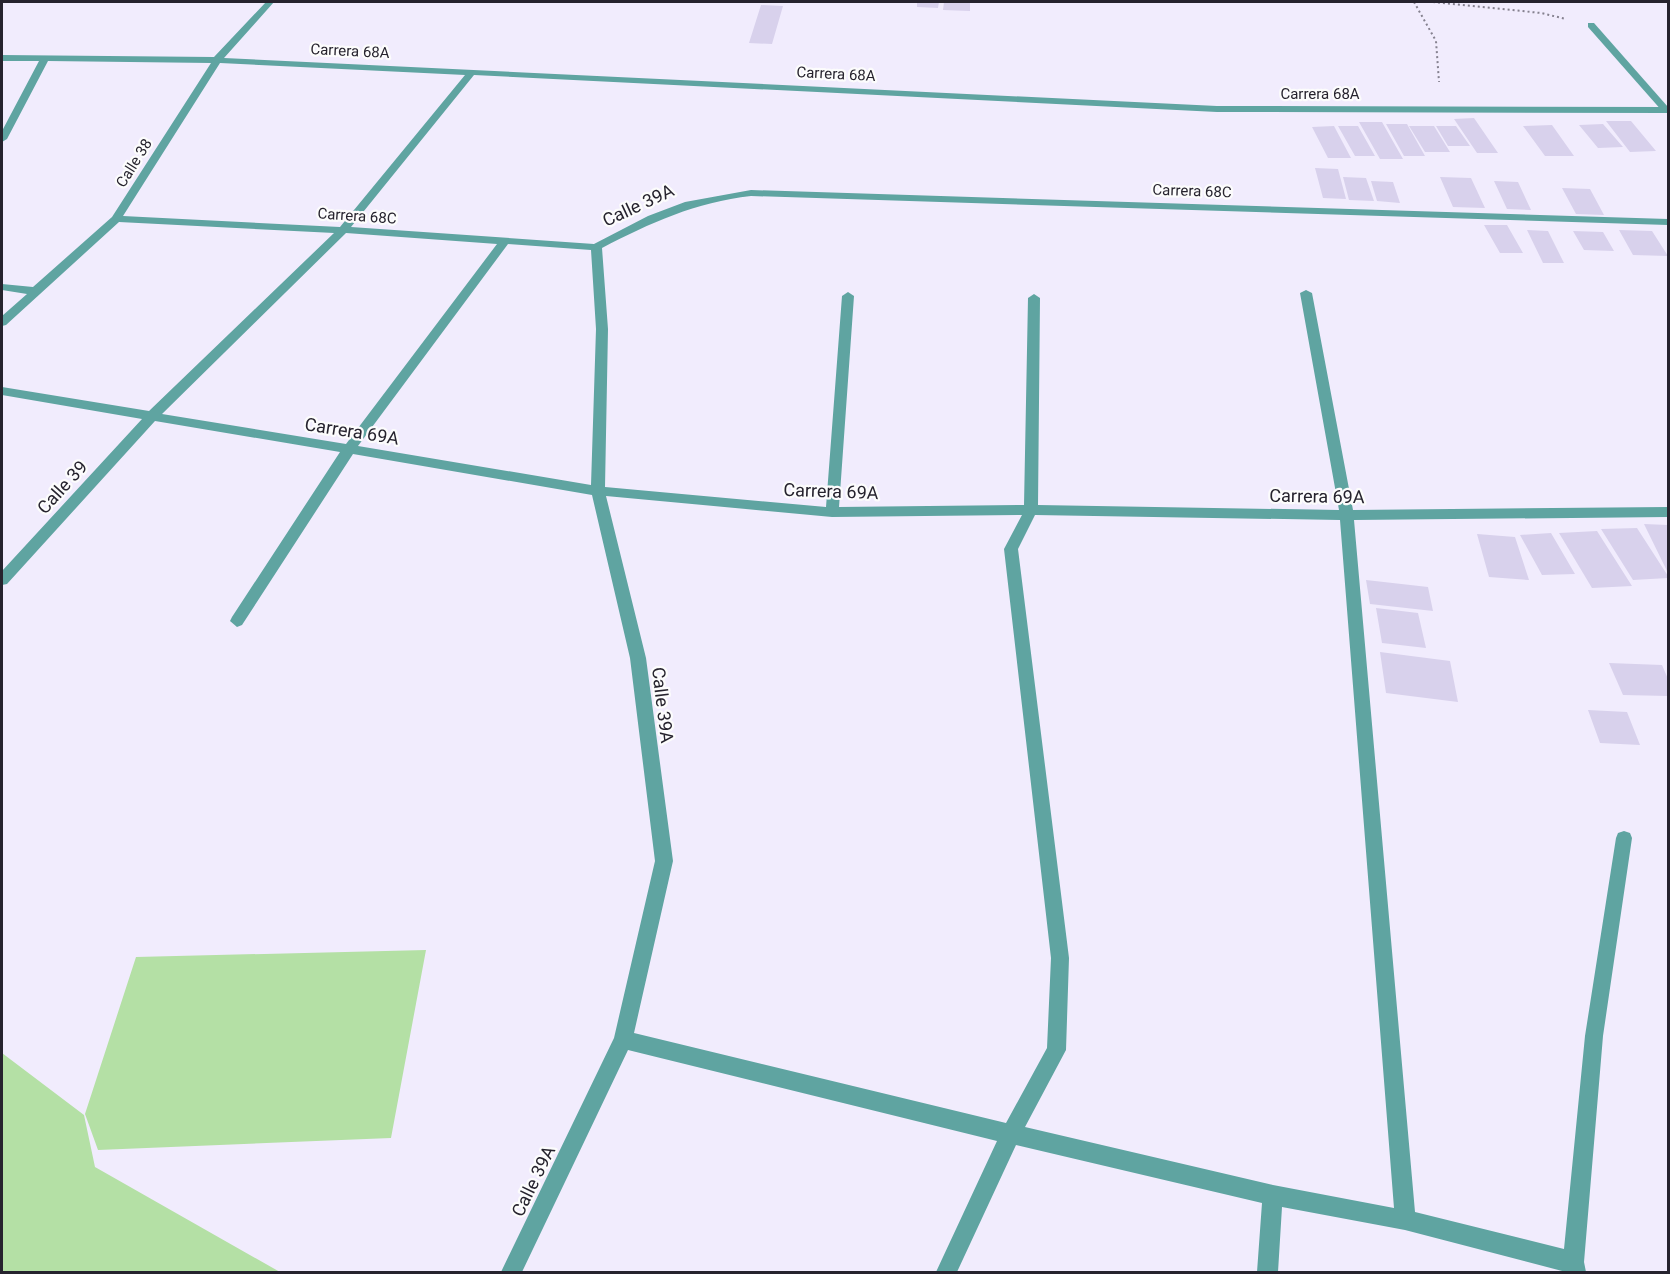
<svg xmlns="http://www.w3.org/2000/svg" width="1670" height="1274" font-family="Roboto,sans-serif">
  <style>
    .green { fill: #b4e0a5 }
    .building { fill: #d8d1ec }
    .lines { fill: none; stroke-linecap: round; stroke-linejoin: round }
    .path { stroke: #85818f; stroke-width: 2; stroke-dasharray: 2 3; stroke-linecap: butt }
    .service { fill: #5fa4a1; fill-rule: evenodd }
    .minor { fill: #5fa4a1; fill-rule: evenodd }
    .labels { text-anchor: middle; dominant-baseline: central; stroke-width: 4.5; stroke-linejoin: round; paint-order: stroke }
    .far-street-label { font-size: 15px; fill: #26232e; stroke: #fcfcfc }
    .street-label { font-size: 18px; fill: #26232e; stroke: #fcfcfc }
  </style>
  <rect width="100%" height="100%" fill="#f1ecfd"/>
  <path class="green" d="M426,950L391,1138L98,1150L85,1114L136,957Z
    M2,1053L84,1115L95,1167L280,1272H2Z"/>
  <path class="building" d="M917,2H939L938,8L917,7Z
    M944,2H970V11L943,10Z
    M761,5L783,6L772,44L749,43Z
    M1474,118L1498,153H1477L1454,119Z
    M1606,121H1631L1656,151L1630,152Z
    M1359,122H1382L1403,159H1380Z
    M1386,124H1407L1425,156H1404Z
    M1603,124L1623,147L1598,148L1579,125Z
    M1552,125L1574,156H1545L1523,126Z
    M1334,126L1351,158H1328L1312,127Z
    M1338,126H1358L1375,156H1355Z
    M1409,126H1434L1450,152H1425Z
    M1436,126H1456L1470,146H1448Z
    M1315,168L1338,169L1346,199L1323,198Z
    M1343,177L1366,178L1374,201L1349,200Z
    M1440,177L1471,178L1485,208L1453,207Z
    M1371,181L1393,182L1400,203L1377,201Z
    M1494,181L1518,182L1531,210L1507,209Z
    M1562,188L1590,189L1604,215L1576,214Z
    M1484,225H1507L1523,253H1500Z
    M1527,230L1548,231L1564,263H1543Z
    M1619,230L1652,231L1668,256L1633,255Z
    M1573,231L1603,232L1614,251L1584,250Z
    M1644,524L1668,525V573Z
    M1637,528L1668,576V578L1633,580L1601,529Z
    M1597,531L1632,586L1592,588L1559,533Z
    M1551,533L1575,574L1542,575L1520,535Z
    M1477,534L1515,537L1529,580L1489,577Z
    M1366,580L1428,587L1433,611L1370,604Z
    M1376,608L1418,613L1426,648L1382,643Z
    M1380,652L1450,661L1458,702L1386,693Z
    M1609,663L1662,665L1668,679V696L1623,695Z
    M1588,710L1627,712L1640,745L1600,743Z"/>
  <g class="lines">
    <path class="path" d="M1414,2L1436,41L1439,82
      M1433,2L1541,13L1566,19"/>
    <path class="service" d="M1588,23H1594L1668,107V112H1663L1588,27Z"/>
    <path class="minor" d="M266,2H274L224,58L1217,106L1668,107V113L1217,112L474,75L351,227L594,244L648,216L685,202L751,190L1668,219V225L751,196C696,202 650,223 602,248L608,329L605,487L826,507L842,296L848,292L854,296L839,507L1024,505L1028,298L1034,294L1040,298L1038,505L1339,510L1300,293L1306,290L1312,293L1353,510L1668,507V517L1354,520L1415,1212L1564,1249L1585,1036L1616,838L1618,833L1624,831L1630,833L1632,838L1603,1036L1584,1262L1586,1272H1566L1405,1230L1282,1207L1278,1272H1257L1262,1203L1016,1145L957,1272H936L997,1141L628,1050L522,1272H501L614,1038L655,861L630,658L592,495L353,454L242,625L237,627L230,621L232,617L340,452L155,421L7,584L2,585V571L142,419L2,395V387L149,411L334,233L119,222L6,325L2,326V316L27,294L2,290V284L33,287L112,217L211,63L48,61L7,139L2,142V131L39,61H2V55L214,57ZM220,63L465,75L340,227L123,216ZM346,233L497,244L346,444L162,414ZM508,244L591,250L596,329L591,485L358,446ZM606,496L832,517L1022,515L1004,549L1051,958L1047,1048L1006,1123L634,1033L673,861L646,658ZM1035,515L1340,520L1394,1208L1273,1185L1025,1127L1066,1050L1069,958L1018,549Z"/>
  </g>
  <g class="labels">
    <g class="far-street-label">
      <text transform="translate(350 51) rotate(3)">Carrera 68A</text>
      <text transform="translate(836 74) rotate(3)">Carrera 68A</text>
      <text x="1320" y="94">Carrera 68A</text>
      <text transform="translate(134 163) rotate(-58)">Calle 38</text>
      <text transform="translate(1192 191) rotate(2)">Carrera 68C</text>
      <text transform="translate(357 216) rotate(4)">Carrera 68C</text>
    </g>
    <g class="street-label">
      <text transform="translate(638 205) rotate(-25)">Calle 39A</text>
      <text transform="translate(352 431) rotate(9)">Carrera 69A</text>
      <text transform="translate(62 487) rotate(-48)">Calle 39</text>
      <text transform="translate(831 491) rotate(2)">Carrera 69A</text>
      <text transform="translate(1317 496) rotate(1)">Carrera 69A</text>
      <text transform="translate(663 705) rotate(83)">Calle 39A</text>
      <text transform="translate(533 1181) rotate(-64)">Calle 39A</text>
    </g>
  </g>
  <rect width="1670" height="1274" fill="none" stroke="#26232e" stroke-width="6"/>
</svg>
